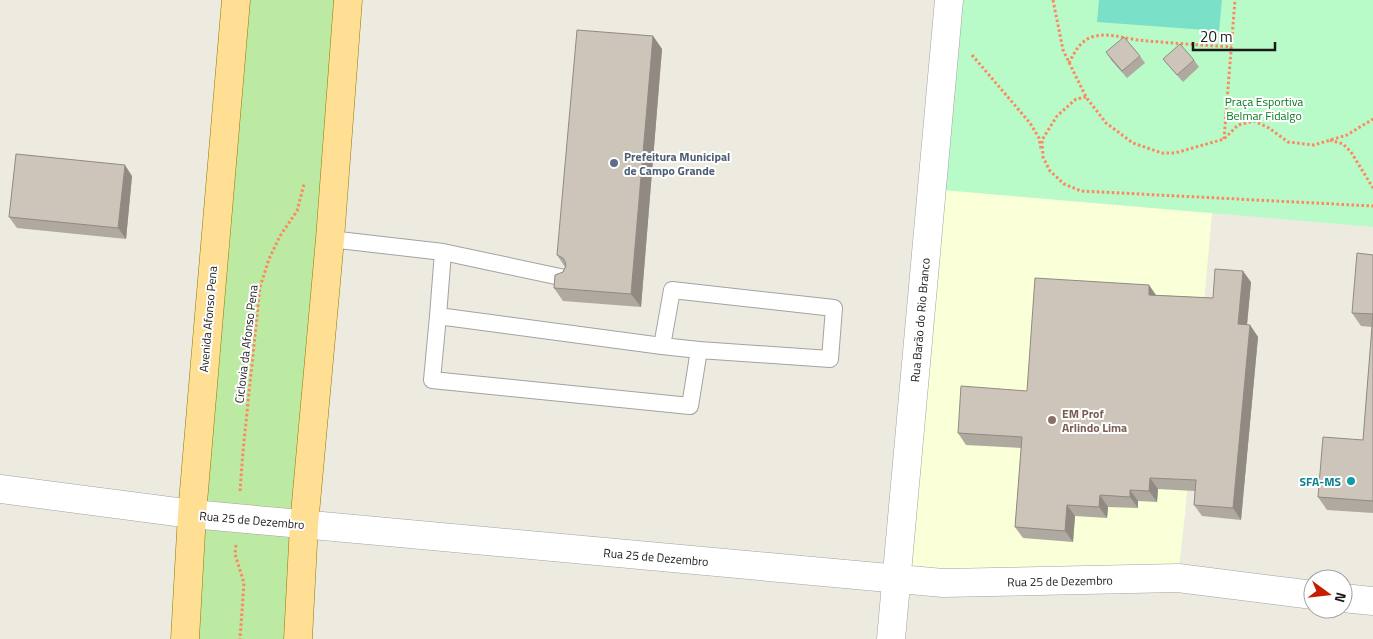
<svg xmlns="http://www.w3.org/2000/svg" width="1373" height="639" font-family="'Titillium Web',sans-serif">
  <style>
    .education { fill: #f9ffd7 }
    .grass { fill: #bceaa3 }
    .park { fill: #b9fbc8 }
    .pitch { fill: #7ae0c7 }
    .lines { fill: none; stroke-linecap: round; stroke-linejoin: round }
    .lane-casing { stroke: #a2a2a2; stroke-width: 18 }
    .street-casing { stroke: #a2a2a2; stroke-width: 29 }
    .primary-casing { stroke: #927600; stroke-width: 29 }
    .path { stroke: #fe8760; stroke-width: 3; stroke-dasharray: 2.5 2.5; stroke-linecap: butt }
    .lane { stroke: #fff; stroke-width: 16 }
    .street { stroke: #fff; stroke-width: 28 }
    .primary { stroke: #fedf94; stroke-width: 28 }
    .wall { fill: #b0a99f }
    .shaded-wall { fill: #908a82 }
    .building { fill: #cdc5b9; stroke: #908a82 }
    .service-dot { fill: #5c6f8a; stroke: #fff; stroke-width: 2 }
    .education-dot { fill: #8d6e63; stroke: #fff; stroke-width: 2 }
    .culture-dot { fill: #0f9aa8; stroke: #fff; stroke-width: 2 }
    .labels { text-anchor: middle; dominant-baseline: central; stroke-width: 4; stroke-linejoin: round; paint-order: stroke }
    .park-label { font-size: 12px; fill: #087a22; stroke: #fff }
    .service-label { font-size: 12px; font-weight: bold; fill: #4e5e75; stroke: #fff; text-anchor: start }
    .street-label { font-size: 12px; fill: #1b1b1b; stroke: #fff }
    .education-label { font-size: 12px; font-weight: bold; fill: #785e54; stroke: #fff; text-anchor: start }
    .culture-label { font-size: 12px; font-weight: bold; fill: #0d838f; stroke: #fff; text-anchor: end }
  </style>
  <rect width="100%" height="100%" fill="#edebe0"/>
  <path class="education" d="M932,189L1212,213L1185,514L1178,578H897Z"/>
  <path class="grass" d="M236,0H348L298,639H185Z"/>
  <path class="park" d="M949,0H1373V227L932,189Z"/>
  <path class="pitch" d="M1099,0H1222L1219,31L1097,22Z"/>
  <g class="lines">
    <defs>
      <path id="lane" d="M330,239L443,252L565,278
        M438,316L443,252
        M662,346L672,290L834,308L830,359L699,350L662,346L438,316L432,380L690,406L699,350"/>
      <path id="street" d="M0,489L192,514L943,583L1178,578L1313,595
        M1343,598L1373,601
        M891,639L949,0"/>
      <path id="primary" d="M185,639L192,514L236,0
        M298,639L304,525L330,239L348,0"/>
    </defs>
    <use href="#lane" class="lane-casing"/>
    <use href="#street" class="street-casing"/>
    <use href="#primary" class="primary-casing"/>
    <path class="path" d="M1053,0L1063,50L1086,97L1106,123L1133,143L1162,153H1175L1224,139L1238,125L1254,121L1269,128L1288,142L1314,145L1347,135L1373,119
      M972,55L1030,123L1039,138L1041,149
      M1069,63C1074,53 1080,41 1092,37C1108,32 1122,38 1138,40C1169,43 1200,45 1232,47
      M1086,97L1076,99L1057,116L1042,140L1043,157L1050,171L1064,184L1081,191L1373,206
      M1224,139L1235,0
      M1330,140L1343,144L1351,152L1373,188
      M240,491L243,451L260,287L269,259L280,236L297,211L304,184
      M236,545L235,554L244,583L240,639"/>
    <use href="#lane" class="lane"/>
    <use href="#street" class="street"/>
    <use href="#primary" class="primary"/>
  </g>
  <path class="wall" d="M653,36L662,49L641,307L563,301L554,288L565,267L557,255Z
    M1106,52L1140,56L1145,63L1127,78L1111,60Z
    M1163,59L1194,60L1199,67L1183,82L1169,66Z
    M132,176L126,239L17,228L9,217Z
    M1373,255V513L1327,510L1318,497L1363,440L1372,327L1361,326L1352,313Z
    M1251,282L1247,325H1250L1258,337L1241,520L1202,516L1194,505L1195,491L1158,489L1157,502L1138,501V508L1108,507L1107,518L1075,516L1073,542L1023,538L1015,527L1021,448L966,445L958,433L1027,391L1149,285L1156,295L1213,298Z"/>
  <path class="shaded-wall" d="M653,36L662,49L641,307L631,294Z
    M125,165L132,176L126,239L118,228Z
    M1243,271L1251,282L1246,335L1238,324Z
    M1149,285L1157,297L1149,295Z
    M1250,325L1258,337L1241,520L1233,508Z
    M1150,478L1158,489L1157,502L1149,491Z
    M1130,490L1138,501V508L1130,497Z
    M1100,495L1108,507L1107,518L1099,507Z
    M1067,505L1075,516L1073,542L1065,531Z"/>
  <path class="building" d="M577,30L653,36L631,294L554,288L555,275L563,272L566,266L565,261L563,258L557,255Z
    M1124,37L1140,56L1122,71L1106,52Z
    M1180,44L1194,60L1177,75L1163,59Z
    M16,154L125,165L118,228L9,217Z
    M1357,253L1373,255V501L1318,497L1323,437L1363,440L1373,314L1352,313Z
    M1215,269L1243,271L1238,324L1250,325L1233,508L1194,505L1196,480L1150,478L1149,491L1130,490V497L1100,495L1099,507L1067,505L1065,531L1015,527L1022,437L958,433L961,386L1027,391L1035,278L1149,285V295L1213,298Z"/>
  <circle class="service-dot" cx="614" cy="163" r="5"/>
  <circle class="education-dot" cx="1052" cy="420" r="5"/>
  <circle class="culture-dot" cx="1351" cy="481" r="5"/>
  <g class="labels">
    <g class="park-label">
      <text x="1264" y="101">Praça Esportiva<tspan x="1264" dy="14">Belmar Fidalgo</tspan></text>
    </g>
    <g class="service-label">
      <text x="624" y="156">Prefeitura Municipal<tspan x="624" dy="14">de Campo Grande</tspan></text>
    </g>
    <g class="street-label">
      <text transform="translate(208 319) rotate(-85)">Avenida Afonso Pena</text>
      <text transform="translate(920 320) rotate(-85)">Rua Barão do Rio Branco</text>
      <text transform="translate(246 344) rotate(-83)">Ciclovia da Afonso Pena</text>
      <text transform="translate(252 520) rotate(5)">Rua 25 de Dezembro</text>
      <text transform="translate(656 557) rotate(5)">Rua 25 de Dezembro</text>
      <text transform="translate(1060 581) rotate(-1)">Rua 25 de Dezembro</text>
    </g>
    <g class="education-label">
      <text x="1062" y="413">EM Prof<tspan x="1062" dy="14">Arlindo Lima</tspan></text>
    </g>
    <g class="culture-label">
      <text x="1341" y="481">SFA-MS</text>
    </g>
  </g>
  <g transform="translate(1328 594) rotate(105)"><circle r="24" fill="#ffffff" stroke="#a4a4a4"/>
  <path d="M0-4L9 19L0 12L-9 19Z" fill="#c61c00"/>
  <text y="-8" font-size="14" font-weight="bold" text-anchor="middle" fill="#1b1b1b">N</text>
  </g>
  <path d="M1193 42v8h82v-8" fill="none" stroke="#1b1b1b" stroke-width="2.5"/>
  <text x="1200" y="42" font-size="15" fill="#1b1b1b" stroke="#ffffff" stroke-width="4" paint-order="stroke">20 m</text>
</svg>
